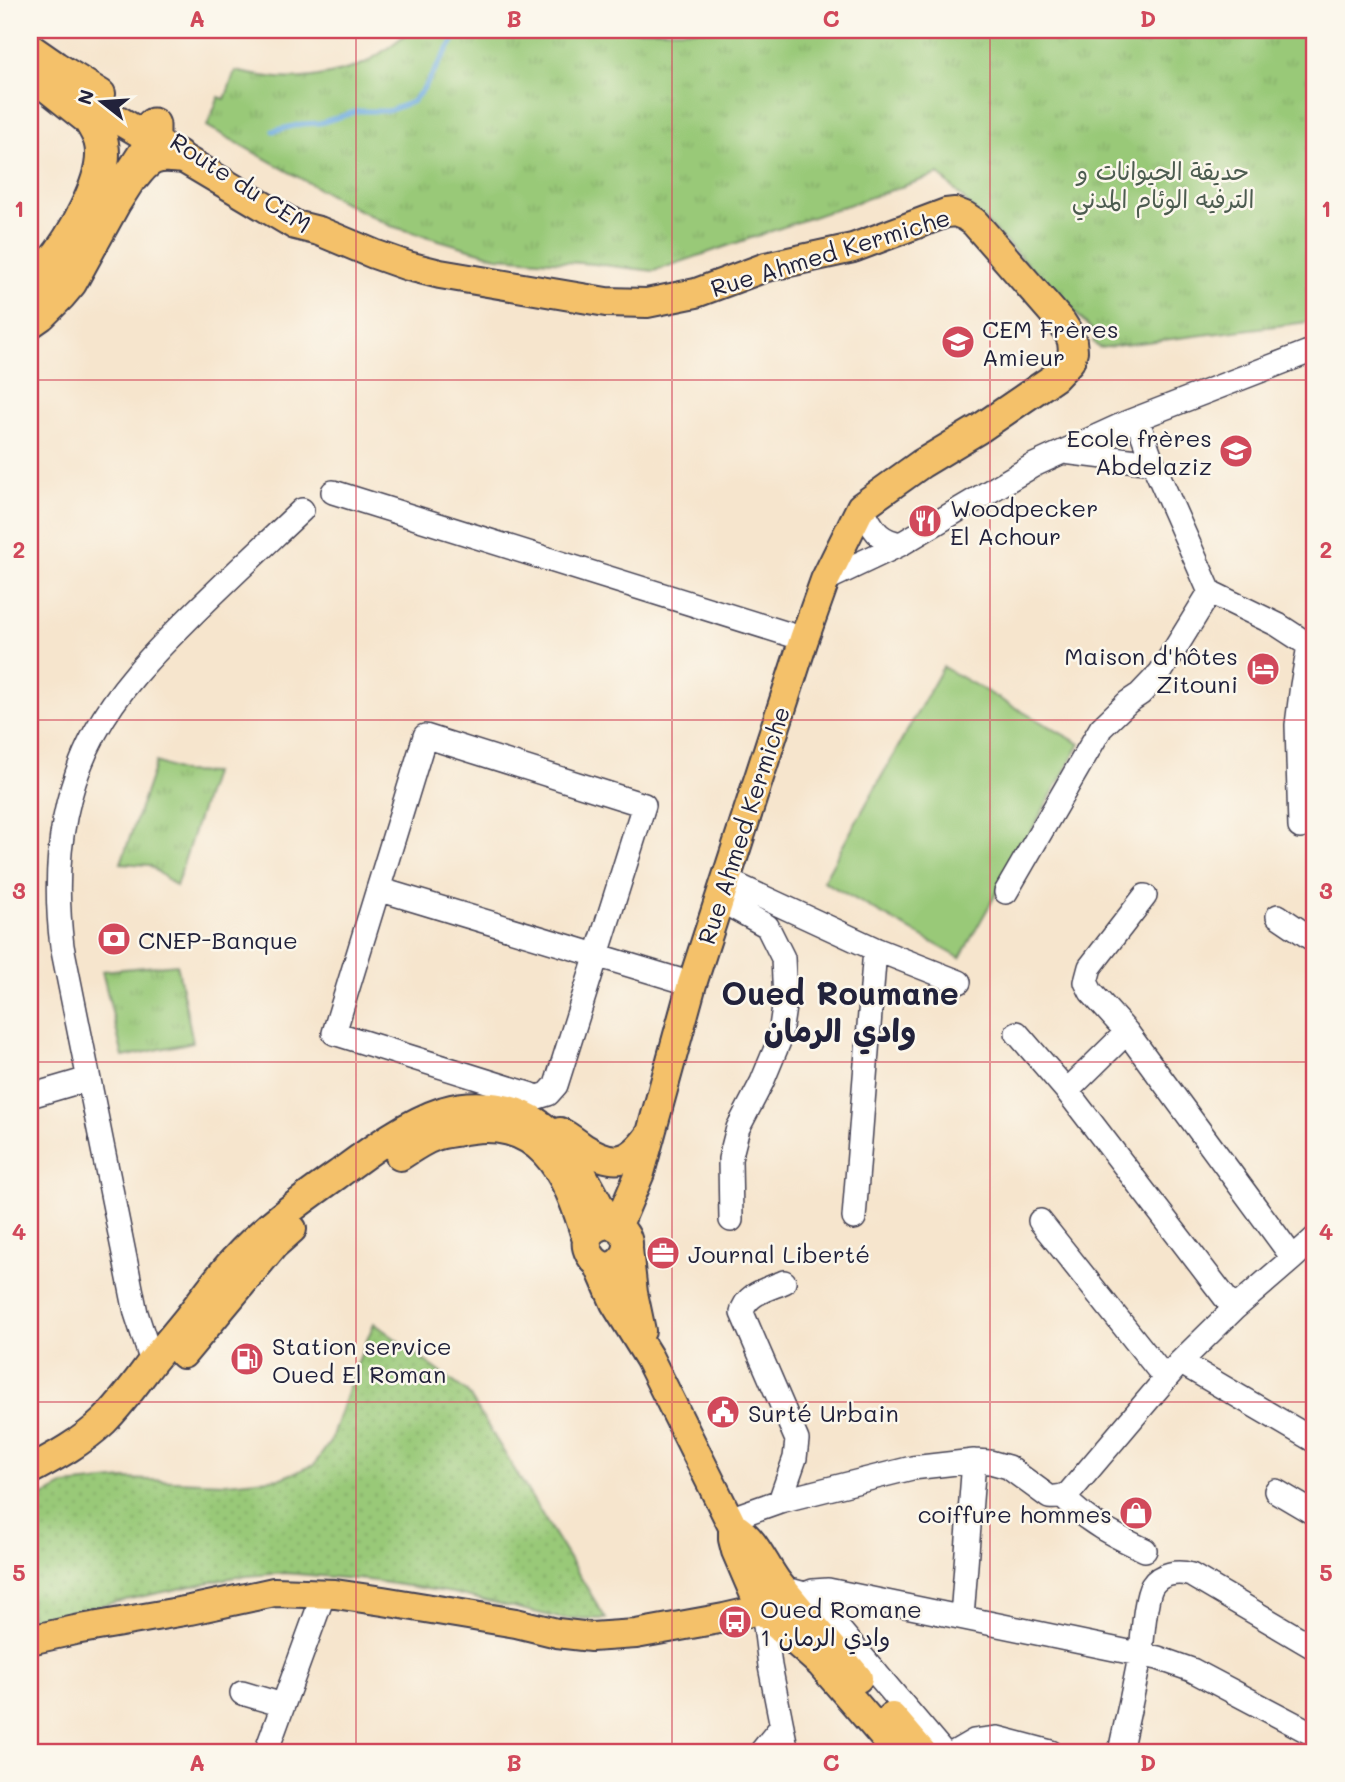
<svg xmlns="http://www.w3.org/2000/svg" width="1345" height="1782" font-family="Mali,'Playpen Sans Arabic',sans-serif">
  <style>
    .grass { fill: url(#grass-dots); stroke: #5e765a; stroke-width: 2 }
    .park { fill: url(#park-tufts); stroke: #5e765a; stroke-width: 2 }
    .garden { fill: #99c978; stroke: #5e765a; stroke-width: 2 }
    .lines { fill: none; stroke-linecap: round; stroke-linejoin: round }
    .stream { stroke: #6eace1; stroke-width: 5 }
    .minor-casing { stroke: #423f51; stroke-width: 26 }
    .major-casing { stroke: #423f51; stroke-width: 32 }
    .highway-casing { stroke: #423f51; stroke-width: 37 }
    .minor { stroke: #fff; stroke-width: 23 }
    .major { stroke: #f4c16a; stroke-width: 28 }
    .highway { stroke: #f4c16a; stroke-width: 33 }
    .grid { fill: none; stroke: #d1495b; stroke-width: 2; stroke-opacity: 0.55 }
    .labels { text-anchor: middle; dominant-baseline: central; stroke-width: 5; stroke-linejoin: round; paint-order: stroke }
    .park-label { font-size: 24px; fill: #4c5c50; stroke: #fbf7ec }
    .street-label { font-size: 24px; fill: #22223b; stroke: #fbf7ec }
    .poi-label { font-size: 24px; fill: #22223b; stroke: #fbf7ec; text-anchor: start }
    .district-label { font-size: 32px; font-weight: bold; fill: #22223b; stroke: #fbf7ec }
    .neatline { fill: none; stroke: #d1495b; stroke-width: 2.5 }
    .grid-label { font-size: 23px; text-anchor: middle; font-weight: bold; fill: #d1495b }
  </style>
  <defs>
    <pattern id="grass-dots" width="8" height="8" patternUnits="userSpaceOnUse" patternTransform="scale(1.75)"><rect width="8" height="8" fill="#99c978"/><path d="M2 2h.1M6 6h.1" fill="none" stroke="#84ac69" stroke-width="1.8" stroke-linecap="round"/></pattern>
    <pattern id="park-tufts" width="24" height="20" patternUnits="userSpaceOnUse" patternTransform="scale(1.75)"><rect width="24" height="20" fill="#99c978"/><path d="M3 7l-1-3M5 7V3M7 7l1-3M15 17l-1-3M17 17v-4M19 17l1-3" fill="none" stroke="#84ac69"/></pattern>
  </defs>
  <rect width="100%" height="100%" fill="#fbf7ec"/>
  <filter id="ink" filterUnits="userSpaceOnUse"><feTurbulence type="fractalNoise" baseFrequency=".0143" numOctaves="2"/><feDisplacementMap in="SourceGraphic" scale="14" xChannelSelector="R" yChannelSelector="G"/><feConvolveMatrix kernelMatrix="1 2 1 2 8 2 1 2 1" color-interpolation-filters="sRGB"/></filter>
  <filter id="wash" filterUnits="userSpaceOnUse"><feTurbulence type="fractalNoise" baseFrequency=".00686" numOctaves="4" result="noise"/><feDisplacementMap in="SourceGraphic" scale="28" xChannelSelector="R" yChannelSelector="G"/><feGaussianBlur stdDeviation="1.57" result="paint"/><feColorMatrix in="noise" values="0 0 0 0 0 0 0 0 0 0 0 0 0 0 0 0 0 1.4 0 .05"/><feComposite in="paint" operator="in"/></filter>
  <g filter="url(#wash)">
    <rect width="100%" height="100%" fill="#f6e5cd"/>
    <path class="grass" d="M374,1323L467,1392L606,1619L559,1618L453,1593L368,1580L285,1573L235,1577L30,1620V1503L65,1485L125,1479L226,1483L281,1478L314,1465L330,1442L355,1369Z"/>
    <path class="park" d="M411,30H1315V321L1099,348L1093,342L1097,335L939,174L654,271L594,264L497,257L391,226L341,201L207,126L219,97L225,99L235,71C276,80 301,82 342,71C349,69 356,67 363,64C380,55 396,42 411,30Z
      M156,762L182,772L213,773L176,886L149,865L121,863Z
      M177,964L193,1042L123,1057L102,971Z"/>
    <path class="garden" d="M943,667L1080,744L960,958L823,881Z"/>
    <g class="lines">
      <path class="stream" d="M273,131L302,124L320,123L358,111H388L412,102L424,88L460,30"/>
    </g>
  </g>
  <g filter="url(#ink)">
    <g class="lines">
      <defs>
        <path id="minor" d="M1137,419L1153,463L1210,592L1278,625L1315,649
          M1064,452L1153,463
          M333,492L804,639
          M861,507C874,528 875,539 901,544
          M825,580L901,544L1034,465L1128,422L1306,353L1315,351
          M425,736L644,805L556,1085L548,1094L538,1097L334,1033Z
          M1300,827L1297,725L1302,685L1309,646L1315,644
          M726,880L875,949L959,982
          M378,889L692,984
          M1006,892L1101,728L1128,702L1140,694L1160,673L1210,592
          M720,900L767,926L783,958L785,1000L779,1041L762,1082L738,1128L730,1159L731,1220
          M1278,916L1315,941
          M1017,1033L1067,1091L1234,1309
          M1067,1091L1127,1032
          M30,1096L88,1079
          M854,1218L875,949
          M1040,1221L1165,1378
          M1293,1258L1315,1238
          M152,1362L136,1313L62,946C53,873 60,798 95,733C118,690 152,655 186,621C224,583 263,547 302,510
          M1180,1362L1315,1441
          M1276,1491L1315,1514
          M1063,1497C1088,1523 1113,1535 1145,1550
          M780,1501L795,1458L797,1440L742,1313C745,1294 768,1289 784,1282
          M729,1519L780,1501L912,1468L974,1461L990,1462L1008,1467L1049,1497C1057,1498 1062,1497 1069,1493L1180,1362L1234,1309L1293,1258L1127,1032L1091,992L1086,982L1090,967L1145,896
          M794,1591L805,1594L816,1602L943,1752
          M805,1594L813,1591L828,1590L1158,1658L1192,1670L1315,1735
          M763,1609L770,1666L787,1752
          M962,1617L974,1461
          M242,1693L283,1705
          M266,1752L324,1593
          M761,1752L782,1726
          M955,1752L974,1741L998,1738L1051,1752
          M1120,1752C1127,1718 1135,1685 1141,1651C1143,1635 1145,1598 1152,1586C1160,1573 1178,1571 1191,1575L1315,1648"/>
        <path id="major" d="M30,48L56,66L101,94
          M73,93L295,225L319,231L374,254L408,266L440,274L606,302L647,303L696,293L766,267L853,248L946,213L955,212L965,216L974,222L1062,323L1069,334L1072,341L1073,351L1070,361L1055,377L979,429L921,464L861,507L825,580L804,639L692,984L640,1173L617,1227
          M560,1132C569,1136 576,1143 584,1148C615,1167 631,1163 651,1133
          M400,1156C411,1149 422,1141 433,1137C440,1134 448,1133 455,1132C540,1112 566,1171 587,1240
          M628,1249L633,1293L641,1331
          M598,1264L615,1303L649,1358L733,1527V1539L736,1551L754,1593L763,1609L777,1625L821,1664L897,1752
          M183,1354L274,1245L292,1229
          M30,1470C56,1456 82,1442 104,1421C122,1403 136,1383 151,1363C163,1348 176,1333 188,1318C203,1299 217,1278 234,1260C265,1226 302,1200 340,1173C371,1150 407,1123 444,1111C471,1103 506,1105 531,1119C570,1141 589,1187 609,1224C624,1228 635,1243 623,1258C599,1288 563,1229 609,1224
          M734,1527C755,1539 763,1563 777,1582C803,1615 831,1646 858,1678
          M30,1640L75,1630L190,1610L274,1592L335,1594L383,1601L516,1623L557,1633L591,1637L636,1634L724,1618L763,1609
          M892,1717L922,1752"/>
        <path id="highway" d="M30,71L89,118C95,127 101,136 102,147C107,180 72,240 51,265C44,272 37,277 30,282
          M134,175C147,158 155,153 177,156
          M30,321L40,314L59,295L70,282L114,202L153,141V125"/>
      </defs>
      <use href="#minor" class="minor-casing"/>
      <use href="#major" class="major-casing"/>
      <use href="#highway" class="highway-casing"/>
      <use href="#minor" class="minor"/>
      <use href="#major" class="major"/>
      <use href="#highway" class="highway"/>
    </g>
  </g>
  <path class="grid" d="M356,30V1752M672,30V1752M990,30V1752M30,380H1315M30,720H1315M30,1062H1315M30,1402H1315"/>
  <defs>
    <symbol id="school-disc" viewBox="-11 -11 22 22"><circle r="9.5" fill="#d1495b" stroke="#fbf7ec"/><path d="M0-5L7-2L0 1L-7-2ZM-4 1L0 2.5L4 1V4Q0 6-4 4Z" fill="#fff"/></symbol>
    <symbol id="restaurant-disc" viewBox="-11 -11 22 22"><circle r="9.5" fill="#d1495b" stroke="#fbf7ec"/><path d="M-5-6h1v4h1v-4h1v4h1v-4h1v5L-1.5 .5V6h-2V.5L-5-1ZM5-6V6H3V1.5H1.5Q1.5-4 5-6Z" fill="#fff"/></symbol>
    <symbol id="hotel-disc" viewBox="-11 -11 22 22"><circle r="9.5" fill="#d1495b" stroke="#fbf7ec"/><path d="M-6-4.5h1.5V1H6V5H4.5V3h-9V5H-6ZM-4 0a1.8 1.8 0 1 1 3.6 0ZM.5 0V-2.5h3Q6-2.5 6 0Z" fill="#fff"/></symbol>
    <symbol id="bank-disc" viewBox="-11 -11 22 22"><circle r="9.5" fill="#d1495b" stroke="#fbf7ec"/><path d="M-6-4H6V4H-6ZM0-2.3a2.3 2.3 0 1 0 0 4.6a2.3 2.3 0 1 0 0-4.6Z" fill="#fff"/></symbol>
    <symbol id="office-disc" viewBox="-11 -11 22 22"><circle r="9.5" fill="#d1495b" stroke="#fbf7ec"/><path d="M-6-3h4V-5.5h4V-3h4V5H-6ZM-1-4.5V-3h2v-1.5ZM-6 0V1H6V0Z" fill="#fff"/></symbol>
    <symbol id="fuel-disc" viewBox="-11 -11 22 22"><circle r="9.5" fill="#d1495b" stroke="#fbf7ec"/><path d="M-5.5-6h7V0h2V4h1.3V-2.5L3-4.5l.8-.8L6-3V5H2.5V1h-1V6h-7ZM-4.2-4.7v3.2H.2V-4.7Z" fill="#fff"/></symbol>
    <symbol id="civic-disc" viewBox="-11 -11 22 22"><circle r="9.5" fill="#d1495b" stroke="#fbf7ec"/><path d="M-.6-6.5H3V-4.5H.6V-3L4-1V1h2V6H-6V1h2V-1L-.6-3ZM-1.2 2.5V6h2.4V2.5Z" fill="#fff"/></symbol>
    <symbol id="shop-disc" viewBox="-11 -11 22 22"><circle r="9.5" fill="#d1495b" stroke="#fbf7ec"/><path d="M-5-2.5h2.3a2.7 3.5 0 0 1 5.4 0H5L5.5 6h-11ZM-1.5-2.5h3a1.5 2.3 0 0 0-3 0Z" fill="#fff"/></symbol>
    <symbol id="bus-disc" viewBox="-11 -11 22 22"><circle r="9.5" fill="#d1495b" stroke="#fbf7ec"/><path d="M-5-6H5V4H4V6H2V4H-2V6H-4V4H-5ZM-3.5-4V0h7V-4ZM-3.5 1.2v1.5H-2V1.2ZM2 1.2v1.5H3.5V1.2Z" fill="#fff"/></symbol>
  </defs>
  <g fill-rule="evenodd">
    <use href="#school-disc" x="939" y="323" width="38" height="38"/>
    <use href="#school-disc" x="1217" y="432" width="38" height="38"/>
    <use href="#restaurant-disc" x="906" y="502" width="38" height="38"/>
    <use href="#hotel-disc" x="1244" y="650" width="38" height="38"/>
    <use href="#bank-disc" x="95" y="920" width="38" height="38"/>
    <use href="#office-disc" x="644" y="1234" width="38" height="38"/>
    <use href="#fuel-disc" x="228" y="1340" width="38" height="38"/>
    <use href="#civic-disc" x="704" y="1393" width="38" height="38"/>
    <use href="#shop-disc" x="1117" y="1494" width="38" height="38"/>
    <use href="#bus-disc" x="716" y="1603" width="38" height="38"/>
  </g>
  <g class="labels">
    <g class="park-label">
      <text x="1163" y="170">حديقة الحيوانات و<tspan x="1163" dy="28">الترفيه الوئام المدني</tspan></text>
    </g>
    <g class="street-label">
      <text transform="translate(241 182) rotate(33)">Route du CEM</text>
      <text transform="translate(830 252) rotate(-17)">Rue Ahmed Kermiche</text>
      <text transform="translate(743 825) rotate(-72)">Rue Ahmed Kermiche</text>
    </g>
    <g class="poi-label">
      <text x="982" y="328">CEM Frères<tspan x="982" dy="28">Amieur</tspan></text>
      <text x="1212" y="437" text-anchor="end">Ecole frères<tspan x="1212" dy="28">Abdelaziz</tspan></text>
      <text x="950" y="507">Woodpecker<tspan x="950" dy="28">El Achour</tspan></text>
      <text x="1238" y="655" text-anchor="end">Maison d'hôtes<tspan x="1238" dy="28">Zitouni</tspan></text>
      <text x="138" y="939">CNEP-Banque</text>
      <text x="688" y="1253">Journal Liberté</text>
      <text x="272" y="1345">Station service<tspan x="272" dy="28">Oued El Roman</tspan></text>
      <text x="748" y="1412">Surté Urbain</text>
      <text x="1112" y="1513" text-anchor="end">coiffure hommes</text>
      <text x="760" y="1608">Oued Romane<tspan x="760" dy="28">1 وادي الرمان</tspan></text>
    </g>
    <g class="district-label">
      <text x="840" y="992">Oued Roumane<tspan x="840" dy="37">وادي الرمان</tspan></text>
    </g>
  </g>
  <rect width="1345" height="1782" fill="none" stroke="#fbf7ec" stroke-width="77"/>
  <g transform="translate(102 102) rotate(287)" stroke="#fbf7ec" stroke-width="5" paint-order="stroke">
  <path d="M0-5L12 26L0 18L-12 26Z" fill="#22223b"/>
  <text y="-10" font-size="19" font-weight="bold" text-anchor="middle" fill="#22223b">N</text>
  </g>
  <rect x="38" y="38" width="1268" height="1706" class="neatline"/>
  <g class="grid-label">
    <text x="197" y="27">A</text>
    <text x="514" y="27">B</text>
    <text x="831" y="27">C</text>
    <text x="1148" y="27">D</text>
    <text x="19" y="217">1</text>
    <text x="1326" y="217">1</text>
    <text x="19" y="558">2</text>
    <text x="1326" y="558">2</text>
    <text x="19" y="899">3</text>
    <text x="1326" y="899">3</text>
    <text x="19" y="1240">4</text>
    <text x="1326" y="1240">4</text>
    <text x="19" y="1581">5</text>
    <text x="1326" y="1581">5</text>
    <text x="197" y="1771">A</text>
    <text x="514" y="1771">B</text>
    <text x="831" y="1771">C</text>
    <text x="1148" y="1771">D</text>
  </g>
</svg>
